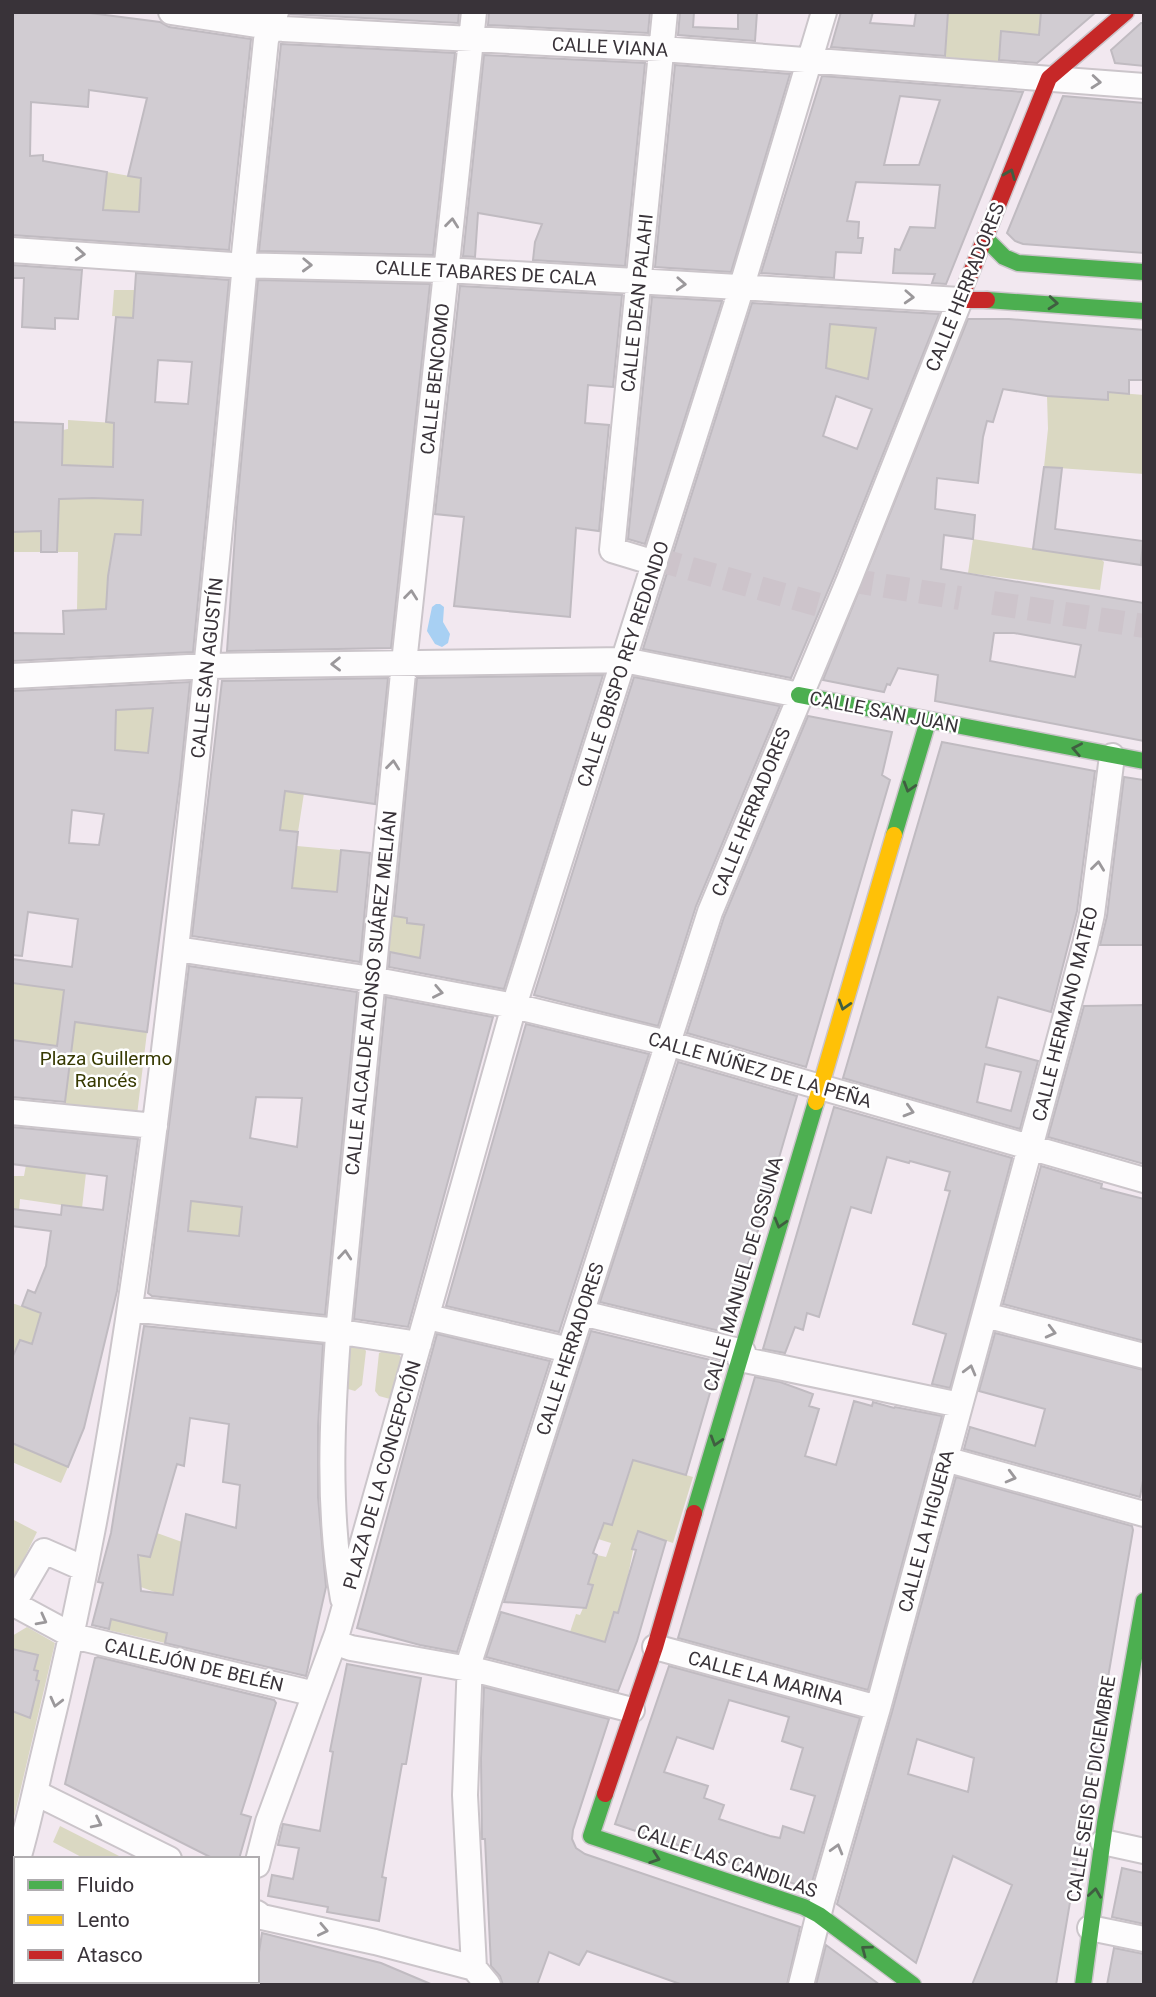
<svg xmlns="http://www.w3.org/2000/svg" width="1156" height="1997" font-family="Roboto,sans-serif">
  <style>
    .green { fill: #dad8c2 }
    .water { fill: #a8d0f3 }
    .building { fill: #d1ccd2; stroke: #c0bbc1; stroke-width: 2; fill-rule: evenodd }
    .lines { fill: none; stroke-linecap: round; stroke-linejoin: round }
    .street-tunnel { stroke: #cdc4cb; stroke-width: 24; stroke-dasharray: 24 12; stroke-linecap: butt }
    .street-casing { stroke: #cbc5ca; stroke-width: 28 }
    .fast-casing { stroke: #cbc5ca; stroke-width: 19 }
    .slow-casing { stroke: #cbc5ca; stroke-width: 19 }
    .jam-casing { stroke: #cbc5ca; stroke-width: 19 }
    .street { stroke: #fdfcfd; stroke-width: 24 }
    .fast { stroke: #4caf50; stroke-width: 16 }
    .slow { stroke: #ffc107; stroke-width: 16 }
    .jam { stroke: #c62828; stroke-width: 16 }
    .oneway { stroke: #9b989b }
    .oneway2 { stroke: #405e41 }
    .labels { text-anchor: middle; dominant-baseline: central; stroke-width: 5; stroke-linejoin: round; paint-order: stroke }
    .street-label { font-size: 19px; fill: #393339; stroke: #fff }
    .park-label { font-size: 19px; fill: #363901; stroke: #fff }
  </style>
  <rect width="100%" height="100%" fill="#f2e8f0"/>
  <path class="green" d="M948,12H1041L1039,35L1001,32L998,62L945,57Z
    M107,172L141,178L139,212L113,226L111,249L100,248Z
    M114,290H135L201,322L112,316Z
    M820,323L876,328L868,379L826,368L827,351Z
    M1108,392L1144,395V474L1044,467L1048,429L1047,396Z
    M68,420L114,423L113,467L75,465L72,498L143,500L141,535L115,534L111,564L116,610H77L78,552H57L59,499L62,498L63,430L68,429Z
    M41,531V552H12V532Z
    M973,539L1101,559L1104,562L1100,590L968,573Z
    M153,708L148,753L115,750L116,710Z
    M285,791L304,793L298,832L280,830Z
    M297,846L341,850L337,892L292,889L289,855L296,856Z
    M408,908L407,923L424,925L420,958L382,950L387,915L397,916Z
    M12,983L64,990L57,1046L12,1040Z
    M75,1022L147,1032L137,1115L64,1108Z
    M26,1165L86,1173L82,1208L20,1199L19,1210L12,1209V1176H24Z
    M191,1201L242,1207L237,1260L217,1234L178,1230L180,1214L190,1215Z
    M12,1303L41,1313L32,1344L20,1340L15,1351L12,1350Z
    M351,1346L363,1347L366,1351L362,1385L355,1391L348,1389V1349Z
    M384,1351L398,1353L402,1359L390,1399L379,1396L375,1391L379,1353Z
    M12,1443L68,1467L61,1483L12,1462Z
    M625,1457L693,1477L673,1543L637,1531L626,1586L631,1617L614,1612L605,1642L570,1632L576,1614L580,1615L583,1608H586L593,1586L588,1584L597,1555L606,1557L611,1543L598,1539L604,1523L612,1525L630,1471Z
    M12,1519L37,1532L12,1583Z
    M157,1533L182,1542L165,1643L108,1630L111,1619L160,1594L141,1587L138,1562L140,1555L150,1556Z
    M27,1627L55,1643L12,1826V1636Z
    M60,1826L125,1859H85L53,1842Z"/>
  <path class="water" d="M436,604H440L444,607L443,622L450,634L448,643L442,647L435,644L427,631L432,607Z"/>
  <path class="building" d="M12,12H82L160,22L169,27L251,39L229,250L12,235ZM89,90L147,98L128,176L141,178L139,212L103,210L107,172L43,161V155L30,156L31,102L88,107Z
    M290,12H459L458,23L290,14Z
    M489,12H650L648,33L488,25Z
    M680,12H694L693,27L738,29V12H757L755,41L678,35Z
    M841,12H873L870,23L914,26L916,12H948L945,56L831,47Z
    M1041,12H1096L1037,63L999,60L1001,31L1039,35Z
    M1141,23H1144V66L1115,63L1111,50Z
    M281,44L455,53L433,255L259,251Z
    M484,55L645,63L625,266L533,260L535,242L542,224L478,213L475,257L463,256Z
    M675,65L790,74L731,272L655,267Z
    M822,76L1023,92L946,284L932,283L935,274L893,273L895,249L900,250L910,227L935,228L940,185L856,182L847,221L859,222L858,238H863L861,253L836,252L834,278L761,273ZM900,96L940,100L919,165H884Z
    M1063,96L1144,103V253L1023,244L1015,241L1007,233Z
    M12,265L82,270L78,319L55,318V329L22,327L24,278H12Z
    M136,273L229,280L193,652L12,661V633L64,634L63,611L106,609L108,576L115,534L141,535L143,500L93,498L59,499L57,552H41V531L12,532V422L63,424L62,465L113,467L114,423L106,422L116,317L133,318ZM158,360L192,362L188,404L155,402Z
    M258,280L430,284L391,648L227,651L237,507Z
    M460,286L622,295L613,387L588,385L585,423L609,425L599,531L576,528L570,617L454,606L464,517L435,514Z
    M652,297L722,301L645,544L628,539Z
    M752,303L939,314L835,574L791,678L643,649ZM830,324L876,328L868,379L826,368ZM836,396L872,409L857,449L823,436Z
    M968,319H1009L1144,330V380H1129V394L1108,392V400L1047,396L1003,389L993,422L987,421L983,437L978,483L937,478L935,509L975,515L973,539L944,535L941,569L1144,603V741L935,701L938,675L898,668L890,685L887,684L884,692L823,680ZM994,633H1014L1081,645L1075,677L990,661Z
    M1044,467L1062,468L1055,529L1143,541L1141,565L1033,549Z
    M603,675L504,989L389,967L390,952L420,958L424,925L407,923V918L394,916L417,678Z
    M634,677L780,706L696,906L658,1026L534,995Z
    M388,678L375,804L285,791L280,830L298,832L292,888L337,892L341,850L370,853L360,962L192,936L222,681Z
    M190,682L180,779L147,1032L75,1022L65,1102L12,1097V1040L57,1046L64,990L12,983V959L72,967L78,919L28,912L22,956L12,955V691ZM153,708L148,753L115,750L116,710ZM72,810L104,814L99,845L69,843Z
    M808,716L892,732L882,775L890,780L806,1067L687,1033L724,917Z
    M942,742L1095,771L1077,911L1051,1012L998,997L986,1047L1038,1061L1020,1129L843,1078ZM985,1064L1021,1072L1011,1111L977,1102Z
    M1124,777L1144,780V945H1100L1107,916Z
    M189,966L357,992L325,1315L152,1296L148,1293ZM256,1097L302,1098L297,1147L250,1138ZM191,1201L242,1207L239,1236L188,1231Z
    M386,997L493,1017L408,1327L354,1319Z
    M1144,1005V1164L1048,1137L1084,1006Z
    M526,1024L649,1054L559,1332L446,1306Z
    M678,1062L797,1096L728,1333L600,1302Z
    M834,1107L1012,1158L950,1388L932,1384L946,1334L913,1324L950,1191L945,1190L950,1172L910,1161L909,1163L887,1157L871,1213L851,1207L819,1317L807,1313L803,1330L795,1327L785,1353L763,1349Z
    M12,1127L138,1139L117,1291L84,1428L68,1467L12,1443V1358L20,1340L32,1344L41,1313L22,1306L28,1290L35,1293L46,1266L51,1231L12,1226V1209L61,1215L62,1205L103,1210L107,1176L12,1164Z
    M1041,1166L1102,1184L1101,1188L1144,1199V1341L1003,1304Z
    M144,1326L323,1344L318,1426V1497L326,1587L306,1676L165,1643L167,1633L111,1619L109,1629L92,1625L103,1583L98,1582L111,1533ZM190,1418L229,1424L223,1482L240,1485L236,1528L186,1514L173,1595L141,1591L138,1555L150,1557L177,1464L184,1466Z
    M591,1331L719,1362L686,1475L633,1460L612,1525L604,1523L593,1553L597,1555L588,1584L593,1585L586,1608L504,1602Z
    M995,1333L1144,1370V1475L1140,1497L964,1449L970,1427L1035,1446L1045,1409L979,1391Z
    M437,1334L550,1361L457,1652L420,1645L357,1628Z
    M755,1377L780,1382L813,1394L809,1406L819,1409L805,1456L836,1465L854,1401L872,1406L873,1402L894,1408L895,1407L942,1416L868,1690L678,1638Z
    M956,1477L1132,1526L1133,1530L1056,1985H972L1012,1885L953,1856L916,1963L837,1904L892,1712ZM917,1739L974,1758L968,1792L908,1774Z
    M638,1531L666,1541L637,1641L618,1691L486,1657L501,1612L605,1642L614,1612L618,1613L636,1550L632,1549Z
    M12,1649L38,1655L34,1670L38,1671L36,1680L39,1681L30,1718L12,1711Z
    M98,1657L274,1700L276,1703L241,1814L251,1817L239,1859H214L65,1784L95,1658Z
    M347,1664L421,1678L406,1764H402L382,1877L386,1878L379,1921L327,1912L328,1907L268,1896L272,1875L293,1879L299,1848L278,1845L283,1824L320,1831L333,1752L330,1751Z
    M669,1666L860,1718L810,1889L615,1824ZM729,1700L789,1717L782,1741L803,1748L791,1789L815,1796L804,1833L783,1826L780,1838L770,1836L719,1819L724,1805L704,1798L708,1786L664,1772L677,1737L713,1749Z
    M484,1687L609,1719L573,1830L572,1839L576,1848L585,1854L800,1927L787,1985H683L587,1951L579,1965L549,1952L537,1985H503L500,1976L491,1966L485,1839H482L481,1758Z
    M1122,1868L1144,1873V1924L1112,1917Z
    M262,1933L381,1963L433,1985H259L257,1965Z
    M826,1945L880,1985H816Z
    M1114,1948L1144,1954V1985H1107Z"/>
  <g class="lines">
    <path class="street-tunnel" d="M656,559L837,610
      M849,580L960,598
      M993,603L1144,626"/>
    <defs>
      <path id="street" d="M171,12L283,29L662,49L1144,86
        M12,250L232,265L446,270L960,300L849,580L710,912L470,1660L465,1795L474,1968
        M655,563L612,550L665,12
        M12,676L208,666L624,660L799,695
        M177,949L371,979L514,1006L667,1043L1144,1180
        M12,1112L155,1126
        M131,1309L328,1330L419,1344
        M582,1313L743,1352
        M985,1315L1144,1356
        M428,1317L569,1350
        M740,1359L960,1405
        M945,1459L1144,1514
        M343,1599C327,1509 332,1414 339,1323L404,663L474,12
        M12,1603L73,1636L315,1694
        M12,1606L44,1551L85,1569
        M334,1642L351,1648L480,1671L632,1710
        M655,1647L878,1708
        M36,1793L169,1859
        M1103,1842L1144,1851
        M18,1859C29,1822 36,1786 45,1749C94,1551 126,1349 152,1147C189,857 217,566 244,274V254L266,40L276,12
        M257,1865L268,1822L337,1634L514,1006L737,302L824,12
        M257,1913L262,1917L375,1942L474,1968
        M1090,1928L1144,1939
        M474,1968L488,1985
        M182,1985L184,1981
        M244,1985L245,1981
        M801,1985L822,1901L878,1708L1085,945L1092,914L1112,756"/>
      <path id="fast" d="M985,238L1004,257L1018,263L1144,272
        M987,300L1144,311
        M799,695L1144,761
        M894,835L928,721
        M694,1513L816,1102
        M605,1794L591,1836L804,1907L819,1915L913,1985
        M1083,1985L1105,1823L1144,1601"/>
      <path id="slow" d="M816,1102L894,835"/>
      <path id="jam" d="M987,300H960L1049,78L1126,12
        M605,1794L655,1647L694,1513"/>
    </defs>
    <use href="#street" class="street-casing"/>
    <use href="#fast" class="fast-casing"/>
    <use href="#slow" class="slow-casing"/>
    <use href="#jam" class="jam-casing"/>
    <use href="#street" class="street"/>
    <use href="#fast" class="fast"/>
    <use href="#slow" class="slow"/>
    <use href="#jam" class="jam"/>
  </g>
  <defs><path id="oneway-chevron" d="M-2-3.5L2.5 0L-2 3.5" fill="none" stroke-width="1.6" stroke-linecap="round" stroke-linejoin="round" transform="scale(1.75)"/></defs>
  <g class="oneway">
    <use href="#oneway-chevron" transform="translate(1096 82) rotate(5)"/>
    <use href="#oneway-chevron" transform="translate(452 223) rotate(-84)"/>
    <use href="#oneway-chevron" transform="translate(80 254) rotate(4)"/>
    <use href="#oneway-chevron" transform="translate(307 265) rotate(2)"/>
    <use href="#oneway-chevron" transform="translate(681 284) rotate(3)"/>
    <use href="#oneway-chevron" transform="translate(909 297) rotate(3)"/>
    <use href="#oneway-chevron" transform="translate(411 595) rotate(-84)"/>
    <use href="#oneway-chevron" transform="translate(336 664) rotate(179)"/>
    <use href="#oneway-chevron" transform="translate(393 765) rotate(-84)"/>
    <use href="#oneway-chevron" transform="translate(1098 866) rotate(-83)"/>
    <use href="#oneway-chevron" transform="translate(438 992) rotate(11)"/>
    <use href="#oneway-chevron" transform="translate(909 1111) rotate(16)"/>
    <use href="#oneway-chevron" transform="translate(345 1255) rotate(-85)"/>
    <use href="#oneway-chevron" transform="translate(1051 1332) rotate(14)"/>
    <use href="#oneway-chevron" transform="translate(970 1370) rotate(-75)"/>
    <use href="#oneway-chevron" transform="translate(1011 1477) rotate(15)"/>
    <use href="#oneway-chevron" transform="translate(42 1620) rotate(28)"/>
    <use href="#oneway-chevron" transform="translate(56 1702) rotate(104)"/>
    <use href="#oneway-chevron" transform="translate(97 1823) rotate(26)"/>
    <use href="#oneway-chevron" transform="translate(837 1849) rotate(-74)"/>
    <use href="#oneway-chevron" transform="translate(323 1930) rotate(12)"/>
  </g>
  <g class="oneway2">
    <use href="#oneway-chevron" transform="translate(1010 174) rotate(-68)"/>
    <use href="#oneway-chevron" transform="translate(1053 303) rotate(5)"/>
    <use href="#oneway-chevron" transform="translate(1077 749) rotate(-169)"/>
    <use href="#oneway-chevron" transform="translate(909 787) rotate(107)"/>
    <use href="#oneway-chevron" transform="translate(844 1005) rotate(107)"/>
    <use href="#oneway-chevron" transform="translate(780 1223) rotate(106)"/>
    <use href="#oneway-chevron" transform="translate(716 1441) rotate(107)"/>
    <use href="#oneway-chevron" transform="translate(655 1858) rotate(19)"/>
    <use href="#oneway-chevron" transform="translate(1095 1893) rotate(-82)"/>
    <use href="#oneway-chevron" transform="translate(866 1950) rotate(-143)"/>
  </g>
  <g class="labels">
    <g class="street-label">
      <text transform="translate(610 47) rotate(3)">CALLE VIANA</text>
      <text transform="translate(486 273) rotate(3)">CALLE TABARES DE CALA</text>
      <text transform="translate(965 287) rotate(-68)">CALLE HERRADORES</text>
      <text transform="translate(637 303) rotate(-84)">CALLE DEAN PALAHI</text>
      <text transform="translate(435 379) rotate(-84)">CALLE BENCOMO</text>
      <text transform="translate(623 664) rotate(-72)">CALLE OBISPO REY REDONDO</text>
      <text transform="translate(207 668) rotate(-84)">CALLE SAN AGUSTÍN</text>
      <text transform="translate(884 712) rotate(11)">CALLE SAN JUAN</text>
      <text transform="translate(751 812) rotate(-68)">CALLE HERRADORES</text>
      <text transform="translate(371 993) rotate(-84)">CALLE ALCALDE ALONSO SUÁREZ MELIÁN</text>
      <text transform="translate(1065 1014) rotate(-76)">CALLE HERMANO MATEO</text>
      <text transform="translate(760 1070) rotate(16)">CALLE NÚÑEZ DE LA PEÑA</text>
      <text transform="translate(743 1274) rotate(-74)">CALLE MANUEL DE OSSUNA</text>
      <text transform="translate(570 1349) rotate(-72)">CALLE HERRADORES</text>
      <text transform="translate(382 1475) rotate(-74)">PLAZA DE LA CONCEPCIÓN</text>
      <text transform="translate(926 1531) rotate(-75)">CALLE LA HIGUERA</text>
      <text transform="translate(194 1665) rotate(13)">CALLEJÓN DE BELÉN</text>
      <text transform="translate(766 1678) rotate(15)">CALLE LA MARINA</text>
      <text transform="translate(1091 1789) rotate(-81)">CALLE SEIS DE DICIEMBRE</text>
      <text transform="translate(727 1861) rotate(19)">CALLE LAS CANDILAS</text>
    </g>
    <g class="park-label">
      <text x="106" y="1058">Plaza Guillermo<tspan x="106" dy="22">Rancés</tspan></text>
    </g>
  </g>
  <rect width="1156" height="1997" fill="none" stroke="#393339" stroke-width="28"/>
  <rect x="14" y="1857" width="245" height="126" fill="#ffffff" stroke="#b0adb0" stroke-width="2"/>
  <rect x="28" y="1880" width="35" height="10" fill="#4caf50" stroke="#b0adb0" stroke-width="2"/>
  <text x="77" y="1892" font-size="21" fill="#393339">Fluido</text>
  <rect x="28" y="1915" width="35" height="10" fill="#ffc107" stroke="#b0adb0" stroke-width="2"/>
  <text x="77" y="1927" font-size="21" fill="#393339">Lento</text>
  <rect x="28" y="1950" width="35" height="10" fill="#c62828" stroke="#b0adb0" stroke-width="2"/>
  <text x="77" y="1962" font-size="21" fill="#393339">Atasco</text>
</svg>
